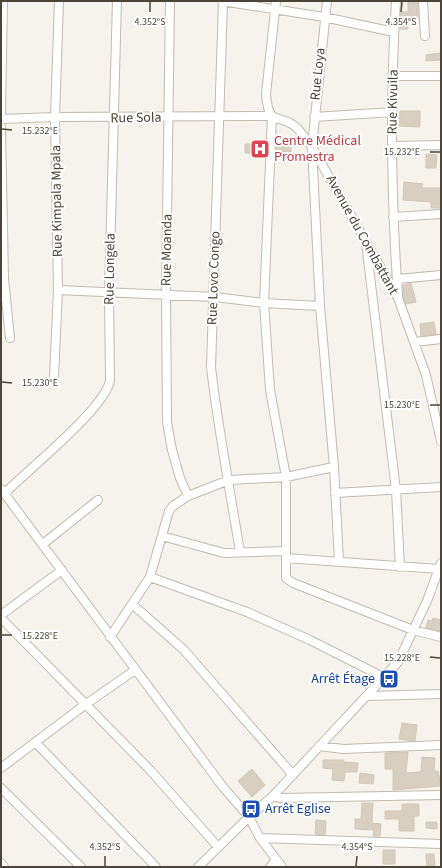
<svg xmlns="http://www.w3.org/2000/svg" width="442" height="868" font-family="'Source Sans 3',sans-serif">
  <style>
    .building { fill: #d8cfc1; stroke: #d3c7b4 }
    .lines { fill: none; stroke-linecap: round; stroke-linejoin: round }
    .minor-casing { stroke: #c2bbae; stroke-width: 10 }
    .minor { stroke: #fff; stroke-width: 8 }
    .ticks { fill: none; stroke: #4b4439; stroke-width: 1.5 }
    .labels { text-anchor: middle; dominant-baseline: central; stroke-width: 4; stroke-linejoin: round; paint-order: stroke }
    .street-label { font-size: 14px; fill: #4b4439; stroke: #fff }
    .health-label { font-size: 14px; fill: #be3a42; stroke: #fff; text-anchor: start }
    .transit-label { font-size: 14px; fill: #164399; stroke: #fff; text-anchor: end }
    .ticks-label { font-size: 10px; text-anchor: middle; fill: #4b4439; stroke: #fff; stroke-width: 4; stroke-linejoin: round; paint-order: stroke }
  </style>
  <rect width="100%" height="100%" fill="#f6f3ec"/>
  <path class="building" d="M408,1H418V20H408V29H400L401,12H408Z
    M440,53L441,60L426,61V55Z
    M400,111H420V127L399,126Z
    M245,144H265V151L264,153H245Z
    M276,144L291,145V152L276,151Z
    M426,154L437,155L436,168H426Z
    M404,182L423,184L422,188H441V208H431V202L403,200Z
    M411,283L416,302L406,304L403,297V285Z
    M434,322L436,334L421,336L420,324Z
    M433,618L441,620V631L426,628L428,620L432,621Z
    M402,723L417,725L415,741L399,739Z
    M408,752L406,773L421,772L422,757L435,758L434,771H438L441,786L393,790V769H385V753Z
    M323,760H344L343,762L358,763L357,772H345L344,781L332,780L333,769L323,768Z
    M252,769L265,785L252,797L238,781Z
    M360,773L374,775L373,784L359,783Z
    M362,803H373L372,823L381,824L380,836H373L374,830L355,829V819H361Z
    M402,804H419V816H414V831H399V819H385V811H402Z
    M316,820L326,821L325,835L315,834Z
    M426,822H437V829L426,828Z
    M383,850H395V864H383Z
    M426,854H434L435,867H427Z"/>
  <g class="lines">
    <defs>
      <path id="minor" d="M170,1L166,295L167,422L172,450L180,478L188,496
        M222,1L324,17L394,32
        M223,1L211,367C218,429 230,490 240,552
        M276,1L266,94C269,129 278,112 296,127C302,133 307,141 312,147L398,298L426,375L441,441
        M327,1L312,147L320,306L334,467L339,561
        M396,1C390,99 391,198 398,296
        M423,1L425,36
        M394,76H441
        M1,116L3,1
        M314,117L393,112
        M1,119L55,117L272,116L264,303L270,390L286,477V578L293,583L413,630L441,637
        M1,127L4,279L10,338
        M392,146L441,145
        M393,217L441,214
        M366,243L396,490L400,567
        M397,279L441,275
        M58,290L215,297L264,303L320,306
        M414,342L441,339
        M54,377L58,290L55,117L59,1
        M1,489L223,787L249,817L260,838L282,867
        M5,493C29,469 103,410 110,381L109,293L117,1
        M335,493L441,487
        M162,536L224,553L286,551
        M43,544L98,500
        M286,558L439,569
        M150,577L247,612L310,640L385,678
        M132,604L184,650L293,775
        M1,615L62,570
        M1,618L151,771L218,847
        M110,637L150,577L169,511L173,506L188,496L229,480L286,477L334,467
        M368,696L441,694
        M36,743L156,867
        M319,746L343,749L441,745
        M1,768L86,704L135,670
        M1,788L81,867
        M273,796L280,798L441,795
        M260,838L441,844
        M1,863L4,867
        M198,867L249,817L273,796L398,662L427,601L441,563
        M270,867L276,860"/>
    </defs>
    <use href="#minor" class="minor-casing"/>
    <use href="#minor" class="minor"/>
  </g>
  <path class="ticks" d="M150,12V2M401,12L402,2M2,129L12,130M430,152H440M2,382L12,383M430,405H440M2,635H12M430,657L440,658M105,866V856M356,866L357,856"/>
  <defs>
    <symbol id="hospital-square" viewBox="-11 -11 22 22"><rect x="-9" y="-9" width="18" height="18" rx="4" fill="#e0444e" stroke="#fff"/><path d="M-5-5h3v3.5h4V-5h3V5h-3V1.5h-4V5h-3Z" fill="#fff"/></symbol>
    <symbol id="bus-square" viewBox="-11 -11 22 22"><rect x="-9" y="-9" width="18" height="18" rx="4" fill="#1a4fb4" stroke="#fff"/><path d="M-5-6H5V4H4V6H2V4H-2V6H-4V4H-5ZM-3.5-4V0h7V-4ZM-3.5 1.2v1.5H-2V1.2ZM2 1.2v1.5H3.5V1.2Z" fill="#fff"/></symbol>
  </defs>
  <g fill-rule="evenodd">
    <use href="#hospital-square" x="249" y="138" width="22" height="22"/>
    <use href="#bus-square" x="378" y="668" width="22" height="22"/>
    <use href="#bus-square" x="240" y="798" width="22" height="22"/>
  </g>
  <g class="labels">
    <g class="street-label">
      <text transform="translate(318 74) rotate(-84)">Rue Loya</text>
      <text transform="translate(393 102) rotate(-89)">Rue Kivuila</text>
      <text transform="translate(136 118) rotate(-1)">Rue Sola</text>
      <text transform="translate(57 201) rotate(-91)">Rue Kimpala Mpala</text>
      <text transform="translate(362 235) rotate(61)">Avenue du Combattant</text>
      <text transform="translate(167 250) rotate(-89)">Rue Moanda</text>
      <text transform="translate(110 269) rotate(-89)">Rue Longela</text>
      <text transform="translate(214 278) rotate(-88)">Rue Lovo Congo</text>
    </g>
    <g class="health-label">
      <text x="274" y="141">Centre Médical<tspan x="274" dy="16">Promestra</tspan></text>
    </g>
    <g class="transit-label">
      <text x="375" y="679">Arrêt Étage</text>
      <text x="265" y="809" text-anchor="start">Arrêt Eglise</text>
    </g>
  </g>
  <g class="ticks-label">
    <text x="150" y="25">4.352°S</text>
    <text x="401" y="25">4.354°S</text>
    <text x="40" y="134">15.232°E</text>
    <text x="402" y="155">15.232°E</text>
    <text x="40" y="386">15.230°E</text>
    <text x="402" y="408">15.230°E</text>
    <text x="40" y="639">15.228°E</text>
    <text x="402" y="661">15.228°E</text>
    <text x="105" y="850">4.352°S</text>
    <text x="357" y="850">4.354°S</text>
  </g>
  <rect width="442" height="868" fill="none" stroke="#4b4439" stroke-width="4"/>
</svg>
